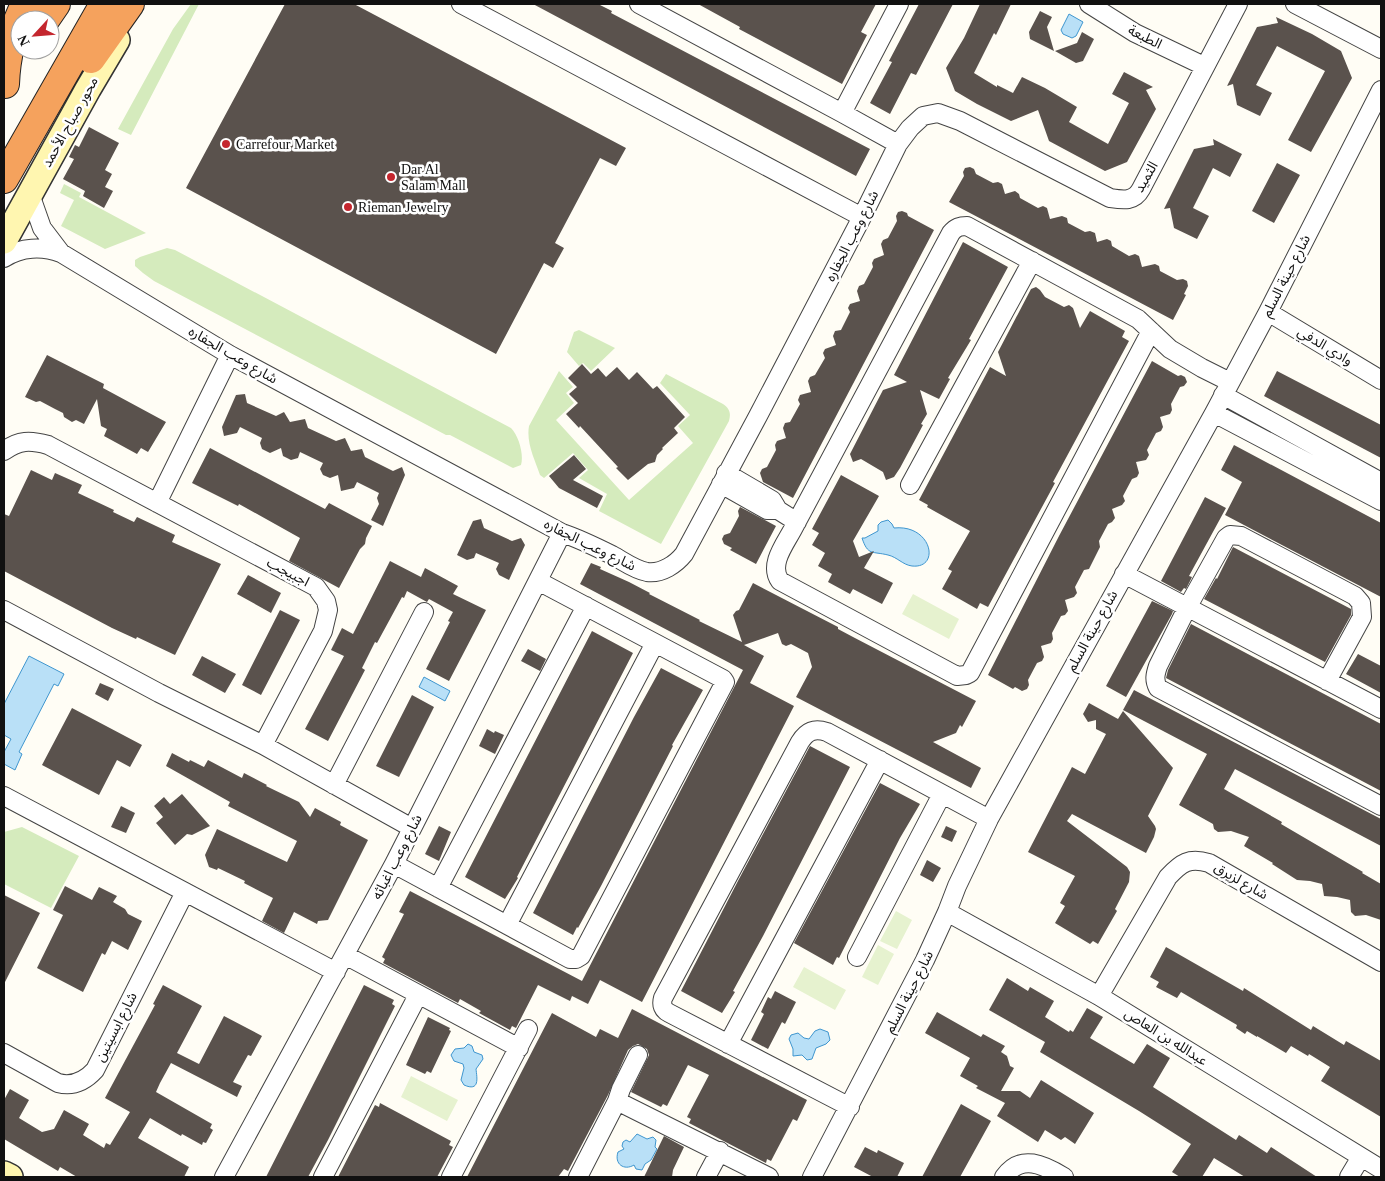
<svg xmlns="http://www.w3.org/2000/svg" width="1385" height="1181" font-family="'Times New Roman','Noto Sans Arabic',serif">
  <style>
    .green { fill: #d5ebbd }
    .pitch { fill: #e6f2cf }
    .water { fill: #b9e0f7; stroke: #3f96cf }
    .building { fill: #5a524d }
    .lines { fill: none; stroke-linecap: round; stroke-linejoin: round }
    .street-casing { stroke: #444; stroke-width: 20 }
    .secondary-casing { stroke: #333; stroke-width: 28 }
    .highway-casing { stroke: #222; stroke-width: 30 }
    .street { stroke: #fff; stroke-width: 18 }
    .secondary { stroke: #fff6b0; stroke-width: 25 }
    .highway { stroke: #f5a25d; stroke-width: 28 }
    .poi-dot { fill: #c4262e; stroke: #fff; stroke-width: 2 }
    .labels { text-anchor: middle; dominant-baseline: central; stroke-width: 5; stroke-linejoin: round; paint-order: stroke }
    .street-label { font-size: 14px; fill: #111; stroke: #fff }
    .poi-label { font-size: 14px; fill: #111; stroke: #fff; text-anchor: start }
  </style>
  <rect width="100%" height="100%" fill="#fffdf5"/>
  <path class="green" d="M191,4H199L131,135L118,129L173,29Z
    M64,184L81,193L79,197L146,233L105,249L61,226L74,200L60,193Z
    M167,248L175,250L511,428C519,436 524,455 521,465L513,468L450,435H446L154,281L143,273L135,266V260L140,257Z
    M579,330L615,348L591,371L583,363L579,366L567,352L574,332Z
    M559,371L573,387L566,393L574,403L556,420L629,500L693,443L678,426L690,415L660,383L666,374L723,404C730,409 731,413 729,421L661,544L599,511L607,494L579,478L588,470L573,453L544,478L540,475C535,460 526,443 529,426Z
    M22,827L79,856L51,908L4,884V832Z"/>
  <path class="pitch" d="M913,594L959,619L949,639L902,614Z
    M896,911L912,920L897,949L880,941Z
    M878,945L894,954L878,985L862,977Z
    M804,967L846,990L835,1010L793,987Z
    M411,1076L458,1100L447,1121L401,1097Z"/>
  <path class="water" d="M1069,14L1083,22L1076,36L1072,38L1063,34L1061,30Z
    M888,520L892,524L894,528C932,524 941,569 912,566C903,565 897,557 888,555C872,551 868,556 862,538H865L878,531V525L881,522Z
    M29,656L64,674L58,686L54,684L19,752L22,754L15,770L4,764V752L11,739L4,735V704Z
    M424,677L450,691L445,701L419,687Z
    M820,1029L828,1032L830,1040L826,1044L816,1048L812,1059L807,1060L802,1055L793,1056V1049L789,1039L791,1035L798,1033L804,1038L809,1039L815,1031Z
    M468,1044L472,1046L474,1052L482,1055L483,1059L476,1069C477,1078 480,1092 464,1085L461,1080L464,1068L463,1064L454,1061L451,1055L455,1049L464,1048Z
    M637,1134L647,1139L653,1137L656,1140L655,1147L657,1149L651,1160L645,1164L642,1170L636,1169L634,1165C624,1171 614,1164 618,1152L624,1149L622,1146L623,1142L626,1140L630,1142Z"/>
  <path class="building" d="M285,4H354L626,148L616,166L600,158L555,243L564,248L553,268L544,263L496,354L186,188Z
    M533,4H598L612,11L611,13L870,149L856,176Z
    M698,4H876L861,32L867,35L842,84L739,29L740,27Z
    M919,4H953L916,75L911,73L890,114L870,103L892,62L889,61Z
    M980,4H1011L996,35L994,33L974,73L997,87V85L1013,93L1022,77L1045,88L1077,107L1069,122L1108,144L1129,103L1112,94L1124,72L1153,87L1146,90L1156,109L1127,162L1105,171L1049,141L1038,110L1011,121L977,104L955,91L946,68L964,38Z
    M1040,11L1052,17L1047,27L1054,51L1030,39L1029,32Z
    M1276,17L1312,34L1341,51L1352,78L1311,152L1288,140L1325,71L1277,46L1256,85L1272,93L1260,116L1237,105L1233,84L1227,86L1257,27L1278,23Z
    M1082,32L1094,39L1083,61L1076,63L1055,51L1077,43Z
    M89,127L119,143L105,170L112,174L105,187L113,191L104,208L83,196L85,191L63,179L74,159L69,157L75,145L79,147Z
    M1213,139L1242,154L1230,177L1213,168L1193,208L1209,216L1197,239L1174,228L1170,208L1164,209L1194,149L1214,145Z
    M1277,163L1300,175L1274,223L1252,211Z
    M970,167L974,169L976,174L993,183L998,182L1002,184L1005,194L1015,191L1019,194L1020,198L1038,208L1043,206L1047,208L1050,219L1062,216L1067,218L1068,223L1085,232L1090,231L1095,233L1097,242L1107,239L1111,241L1112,246L1129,256L1135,254L1139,256L1142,267L1155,264L1159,266L1160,271L1177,280L1183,279L1187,281L1188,286L1184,294L1186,295L1173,320L949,202L964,176L963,172L965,168Z
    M902,211L907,213L908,216L934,230L793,498L763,482L760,473L762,469L767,467L776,450L775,445L777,441L786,438L783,428L785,423L790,422L800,404L798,400L800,395L811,392L808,381L810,377L815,375L825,358L823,353L825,349L836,345L833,336L835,331L841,330L850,312L848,308L850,304L860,301L857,291L859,286L864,284L873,267L872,263L874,259L884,255L881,244L883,240L888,238L897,221L896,216L898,212Z
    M963,242L1008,267L969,339L971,340L948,378L950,379L939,399L920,390L927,414L921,424L923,425L900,468L894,477L886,480L883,472L861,459L853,462L850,454L883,390L907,382L894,375Z
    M1036,287L1040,290L1045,297L1064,307L1069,305L1073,308L1080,328L1090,311L1125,331L1122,337L1129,341L1053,482L1055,483L988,607L980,603L977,609L942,589L952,571L948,569L970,531L927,507L928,505L919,500L990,367L1006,376L998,352L1031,289Z
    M47,355L104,384L103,388L166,422L148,452L141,448L137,454L104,436L107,429L101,426L97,399L84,424L76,420L72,422L64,417L63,413L55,409L40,401L36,402L25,397Z
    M1152,361L1178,376L1181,375L1185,377L1187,382L1184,386L1180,387L1171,404L1172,410L1170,414L1160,417L1163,427L1161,431L1156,433L1147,450L1149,455L1146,460L1136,462L1139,473L1137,477L1132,479L1123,496L1125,501L1122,505L1112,509L1115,518L1112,522L1108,524L1099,541L1100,547L1089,569L1084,570L1075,587L1077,593L1074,597L1065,600L1068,611L1065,615L1061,616L1052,633L1053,639L1051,643L1041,646L1044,657L1042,661L1037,663L1028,680L1029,685L1027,689L1022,691L1015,687L1013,689L988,675L1059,536Z
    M582,364L591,374L598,368L606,377L617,367L629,380L637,372L653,389L657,386L685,417L674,428L678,433L662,448L663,449L657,455L655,462L648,464L628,480L616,468L618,467L580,426L579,428L566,414L578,403L569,394L577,387L568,378Z
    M1277,371L1381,425V458L1264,396Z
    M245,394L247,403L276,416L284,412L290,422L305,419L308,428L336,441L345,438L351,451L362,449L365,457L393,471L402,467L405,475L383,526L371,520L379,504L377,498L379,493L357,482L354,488L341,491L338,475L330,478L323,475L320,469L323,463L300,452L298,458L291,460L283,456L281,448L270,453L262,449L260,443L262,438L240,427L237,433L224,436L222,427L236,395Z
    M1234,445L1381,523V597L1225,515L1242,482L1221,470Z
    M210,448L325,509L329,503L372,526L366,538L365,544L360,549L339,588L289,561L300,538L239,504L238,506L192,483Z
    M574,455L586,469L573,480L603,496L597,508L559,488L549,476Z
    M31,470L52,480L55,473L82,485L78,493L114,510L113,512L134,522L137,517L175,535L172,542L221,564L175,655L137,637L136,639L112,628L4,571V514L9,516Z
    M841,475L879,496L853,541L859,557L874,551L864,568L893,583L882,604L853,589L850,594L828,582L832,574L818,566L825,553L812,545L819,533L812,529Z
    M1205,497L1226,508L1189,576L1192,577L1186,589L1184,588L1181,592L1161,581Z
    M740,507L776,526L756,564L730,550L732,548L724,544L722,539L724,535L730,533L739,516L738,511Z
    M481,519L484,528L512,541L521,538L525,545L509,580L499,575L496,569L499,563L476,553L474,558L467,560L457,555L473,521Z
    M1233,547L1351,609V615L1325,662L1204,599L1216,578L1217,579Z
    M390,561L421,577L425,568L458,586L453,594L486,610L449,681L426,669L450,622L448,621L453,612L429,599L427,602L407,591L404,598L402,597L377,643L375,642L362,668L365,670L328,741L305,729L344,656L331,650L342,628L353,634Z
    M591,563L601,567L600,569L629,582L650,593L649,594L700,620L699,621L742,642L733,615L736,611L739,610L753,583L838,627V629L853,637L976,701L962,727L960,725L956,733L933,742L981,768L971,788L796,697L812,667L808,653L791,644L786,646L782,644L778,633L744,645L764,656L750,683L794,706L642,1002L600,980L588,1004L572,996L570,1001L538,985L516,1028L512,1026L510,1030L479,1013L481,1011L460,999L458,1003L383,963L385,959L382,957L404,914L399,912L410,891L582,981L743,670L580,584Z
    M248,575L281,593L271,613L237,594Z
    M1152,601L1173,611L1172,614L1126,697L1106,686Z
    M280,610L300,620L261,695L242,685Z
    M1191,624L1381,724V791L1166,678L1168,670Z
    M592,631L633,653L517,877L518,878L505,899L465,877Z
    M528,649L546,659L540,671L521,661Z
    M1358,654L1381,666V693L1346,674Z
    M202,656L236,674L225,693L192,675Z
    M661,668L703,690L672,745L673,746L601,886L578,928L577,927L573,935L533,913L634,717Z
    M100,683L114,689L108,701L95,694Z
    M1134,690L1381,819V846L1235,769L1224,789L1282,822L1281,824L1363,872L1362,873L1381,884V920L1366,915L1355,916L1351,912L1350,900L1337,897L1324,896L1322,884L1310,881L1297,880L1272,864L1273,863L1244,846L1249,837L1231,831L1218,832L1214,829L1213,824L1179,805L1207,754L1123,710Z
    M412,695L434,707L399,777L376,766Z
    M1089,703L1118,719L1123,711L1173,768L1148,816L1155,826L1156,829L1154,837L1146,853L1072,814L1067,821L1127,867L1130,872L1129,882L1115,909L1117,911L1098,944L1093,941L1090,944L1055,923L1065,906L1060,903L1075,876L1028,852L1072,767L1085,774L1106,734L1096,729V720L1088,722L1083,714Z
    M72,708L142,745L130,767L117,760L99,795L42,765Z
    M487,729L494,733L495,731L504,735L495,754L479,746Z
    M810,746L850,767L763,936L733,991L735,992L722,1013L681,991L739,879Z
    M172,753L189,762L190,760L204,767L208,760L242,778L244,773L267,785L266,786L299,802L310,817L315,808L341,822L340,825L368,840L328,920L318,921L317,924L294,912L284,933L262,921L273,898L244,883L245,881L218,868L217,870L209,867L205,855L217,829L287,862L297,841L228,806L230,802L166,766Z
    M880,783L920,804L900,838L839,958L837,957L833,965L794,943Z
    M182,794L210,826L192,835L187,834L175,845L156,823L163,817L154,806L164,797L170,804Z
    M121,806L135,813L126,833L111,827Z
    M439,826L451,832L439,861L425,854Z
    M946,826L957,831L952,842L941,837Z
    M927,860L941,868L933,882L920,875Z
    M65,886L92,900L99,887L117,896L113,902L125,909L128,914L142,921L128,950L112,941L105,955L102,953L83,992L37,968L63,915L53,910Z
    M4,895L40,913L4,984Z
    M1166,947L1243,991L1244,988L1311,1030L1313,1026L1344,1045L1346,1041L1381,1061V1117L1321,1081L1330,1067L1309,1054L1308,1056L1291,1046L1286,1053L1257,1036V1037L1247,1031L1245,1034L1236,1028L1237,1025L1181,992L1177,998L1156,987L1159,982L1150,977Z
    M1007,978L1028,991L1030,987L1054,1001L1045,1017L1069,1032L1070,1030L1073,1032L1087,1008L1103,1017L1090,1038L1134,1064L1147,1044L1170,1058L1153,1087L1236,1140L1239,1135L1267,1153L1271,1147L1317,1177H1245L1214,1158L1202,1177H1180L1172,1172L1191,1144L1139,1111L1040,1052L1045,1042L989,1010Z
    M163,985L202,1006L177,1053L199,1064L224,1016L262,1036L251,1056L248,1055L233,1082L242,1086L237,1097L171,1063L160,1083L156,1092L212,1124L210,1128L213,1130L206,1143L203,1142L202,1145L182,1134L181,1136L150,1118L138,1138L189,1167L184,1177H77L60,1167L58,1171L4,1139V1100L10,1089L29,1100L19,1118L42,1132L54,1129L64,1110L89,1124L83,1135L104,1148L106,1143L110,1145L130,1112L105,1098L155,1005L153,1004Z
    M364,985L394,1000L392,1004L395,1006L328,1140L308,1177H266Z
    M775,991L796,1002L785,1024L782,1022L768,1049L751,1040L764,1014L761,1012L768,997L771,999Z
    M632,1009L807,1100L797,1121L793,1119L771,1161L767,1159L766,1163L689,1123L691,1119L687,1117L709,1075L688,1065L667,1106L663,1104L661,1107L631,1092L649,1055L647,1049L638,1044L633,1046L628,1050L608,1095L568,1171L564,1169L558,1177H467L552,1013L596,1037L600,1029L618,1038Z
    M937,1012L981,1037L983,1034L1005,1046L1001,1052L1007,1056L1010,1066L1014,1068L1001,1091H1020L1030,1098L1041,1080L1094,1113L1075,1144L1065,1137L1061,1140L1045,1130L1038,1142L997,1116L1005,1103L976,1088L978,1086L960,1076L970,1058L925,1033Z
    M428,1017L450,1028L449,1030L451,1031L431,1073L427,1071L425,1074L406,1065Z
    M380,1103L451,1141L449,1145L453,1147L437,1177H338L375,1105L379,1107Z
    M961,1104L991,1121L960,1177H922Z
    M664,1136L684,1147L673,1170L672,1177H644Z
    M865,1147L877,1153L878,1150L904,1163L897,1177H873L854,1167Z"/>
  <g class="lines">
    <defs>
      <path id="street" d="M461,4L862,217
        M639,4L842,113L898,144
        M1089,4L1135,33L1204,66
        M1295,4L1381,49
        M842,113L899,4
        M30,194L42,228L61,253
        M4,258C21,247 42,246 61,253L230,355L562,533C580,539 596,547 612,555C623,561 635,570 647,572C662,574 676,564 684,554L758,416L862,217L898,144L910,128L923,116L938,113L960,121L1110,198C1123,200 1134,202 1141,189L1238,4
        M1268,312L1381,380
        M1151,331L970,673L966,675L957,676L780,581C768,564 786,543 794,527L951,233C956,227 960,226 967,226L1138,319L1170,349L1202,368L1230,382
        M1223,395L1381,482
        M1214,413L1381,501
        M4,451C19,440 30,440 48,445L316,587L326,601L328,610L323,631L263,745
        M726,473L772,500L778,510
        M721,484L767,510H778L797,522
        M910,485L1032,261
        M157,503L230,355
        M1124,574L1381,709
        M4,610L159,693L263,745L412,828
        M1327,681L1362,617L1361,603L1355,596L1241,536L1230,535L1226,538L1187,608L1158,666C1155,675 1154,680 1158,688L1381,806
        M334,785L424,612
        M4,796L336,972
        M394,864L570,959H576L581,956L725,682L723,679L538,581
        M438,888L586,606
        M947,912L1099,996L1381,1169
        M507,925L655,643
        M345,955L519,1048
        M857,957L942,794
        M1099,996L1168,877C1181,863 1189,857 1209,863L1381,962
        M728,1044L880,760
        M4,1053L58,1083C73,1087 85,1081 95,1070L185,892
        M617,1101L769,1177
        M850,1107L669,1013C663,1010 661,1005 663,998L800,742C807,731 814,728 827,732L989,819
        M224,1177L394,864L562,533
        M323,1177L418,995
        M451,1177L528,1029
        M578,1177L617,1101L621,1089L638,1055
        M706,1177L720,1151
        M812,1177L925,960L947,912L957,886L989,819L1214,413L1268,312L1381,90
        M1004,1177C1021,1153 1044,1165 1064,1177
        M1349,1177L1361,1157"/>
      <path id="secondary" d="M4,241L88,89L117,40
        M4,1174L10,1177"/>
      <path id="highway" d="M45,20L56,4
        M91,59L130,4
        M5,84C6,56 13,29 25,4
        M4,179L104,4"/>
    </defs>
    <use href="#street" class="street-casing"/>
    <use href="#secondary" class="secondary-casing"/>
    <use href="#highway" class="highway-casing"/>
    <use href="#street" class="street"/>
    <use href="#secondary" class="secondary"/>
    <use href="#highway" class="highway"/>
  </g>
  <g class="poi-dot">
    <circle cx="226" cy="144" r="5"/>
    <circle cx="391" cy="177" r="5"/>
    <circle cx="348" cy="207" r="5"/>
  </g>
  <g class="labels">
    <g class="street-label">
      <text transform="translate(1145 37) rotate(27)">الطبعة</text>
      <text transform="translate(70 122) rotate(-61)">محور صباح الأحمد</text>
      <text transform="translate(1146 177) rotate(-60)">الثميد</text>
      <text transform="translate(852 236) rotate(-63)">شارع وعب الجفاره</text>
      <text transform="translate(1286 276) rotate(-63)">شارع حينة السلم</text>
      <text transform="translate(1325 346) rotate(31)">وادي الدفي</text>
      <text transform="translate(233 355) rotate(30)">شارع وعب الجفاره</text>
      <text transform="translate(590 545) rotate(26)">شارع وعب الجفاره</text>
      <text transform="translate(288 572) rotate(28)">اجبيجب</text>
      <text transform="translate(1092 631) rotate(-61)">شارع حينة السلم</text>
      <text transform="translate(397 857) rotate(-63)">شارع وعب اغباثه</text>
      <text transform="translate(1241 881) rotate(30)">شارع لزيرق</text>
      <text transform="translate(909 992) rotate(-63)">شارع حينة السلم</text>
      <text transform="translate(116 1027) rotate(-63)">شارع ابسيتين</text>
      <text transform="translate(1166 1037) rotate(32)">عبدالله بن العاص</text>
    </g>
    <g class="poi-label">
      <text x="236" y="144">Carrefour Market</text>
      <text x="401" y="169">Dar Al<tspan x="401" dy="16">Salam Mall</tspan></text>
      <text x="358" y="207">Rieman Jewelry</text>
    </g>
  </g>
  <rect width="1385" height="1181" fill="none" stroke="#111111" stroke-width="10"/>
  <g transform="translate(35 35) rotate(244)"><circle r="24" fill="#ffffff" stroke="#a0a0a0"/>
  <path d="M0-4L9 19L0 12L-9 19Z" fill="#c4262e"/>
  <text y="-8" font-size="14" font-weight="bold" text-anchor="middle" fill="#111111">N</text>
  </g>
</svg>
